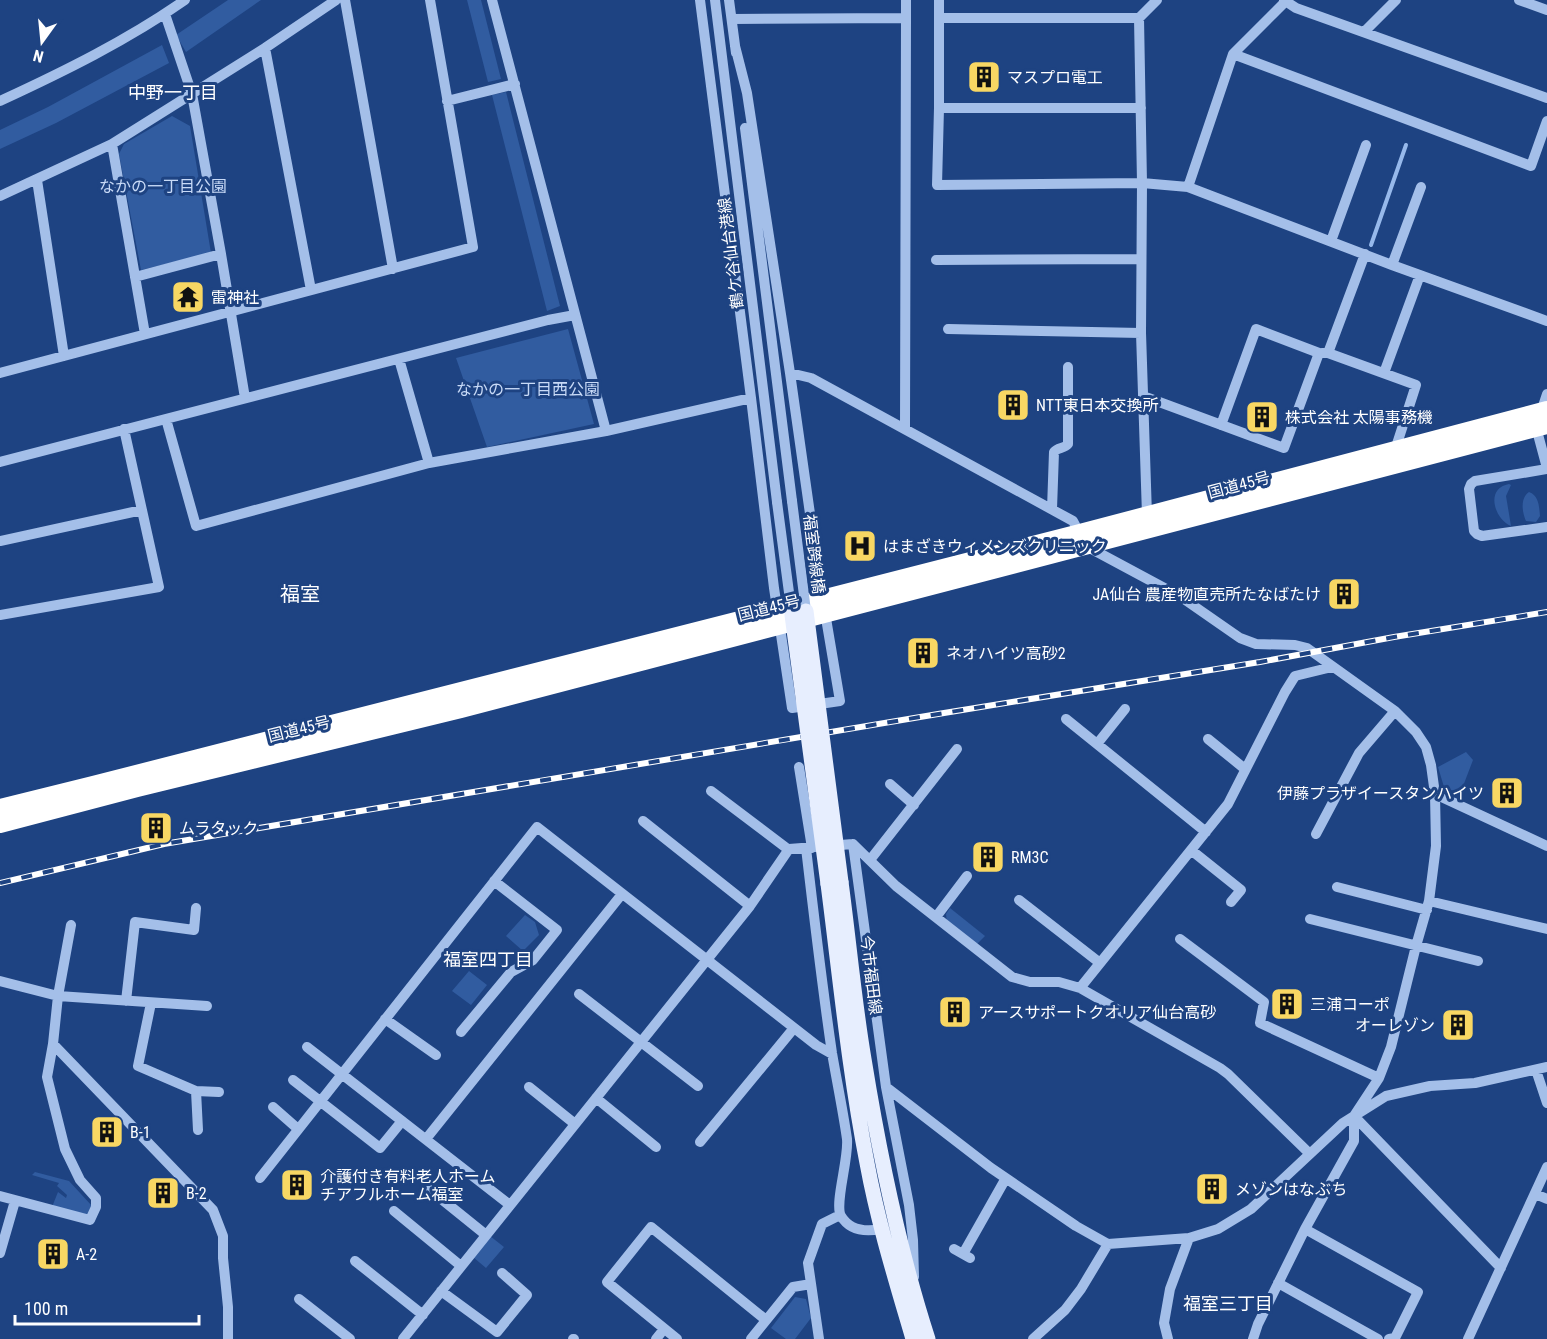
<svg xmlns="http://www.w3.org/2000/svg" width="1547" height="1339" font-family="'Roboto Condensed','Noto Sans JP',sans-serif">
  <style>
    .green { fill: #315ca0 }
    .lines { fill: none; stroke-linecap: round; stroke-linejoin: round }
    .stream { stroke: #97b9eb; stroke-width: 4 }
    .minor { stroke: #a4bfe9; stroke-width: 10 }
    .major { stroke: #e7eefe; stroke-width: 15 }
    .highway { stroke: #fff; stroke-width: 18 }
    .rail-casing { stroke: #fff; stroke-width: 6 }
    .rail { stroke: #1e4382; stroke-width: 4; stroke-dasharray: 11; stroke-linecap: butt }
    .minor-bridge { stroke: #a4bfe9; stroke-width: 10 }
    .major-bridge { stroke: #e7eefe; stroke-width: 15 }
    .labels { text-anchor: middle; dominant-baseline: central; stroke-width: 6; stroke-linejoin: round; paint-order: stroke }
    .poi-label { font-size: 16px; fill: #fff; stroke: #1e4382; text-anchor: start }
    .park-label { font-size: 16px; fill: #c8daf7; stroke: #1e4382 }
    .street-label { font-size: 16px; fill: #fff; stroke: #1e4382 }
    .neighbourhood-label { font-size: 18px; fill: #fff; stroke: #1e4382 }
    .quarter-label { font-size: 20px; fill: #fff; stroke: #1e4382 }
  </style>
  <rect width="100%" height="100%" fill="#1e4382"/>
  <path class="green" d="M228,0H261L186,52L176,35Z
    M467,0H481L501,79L488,82Z
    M162,45L169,63L56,123L0,149V130L48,107Z
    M506,92L560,306L547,311L492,95Z
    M172,116L190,126L211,253L141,270L119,154L124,144Z
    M568,329L594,424L487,447L456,358Z
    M1509,484L1511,485L1506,496L1511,526C1494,519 1485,488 1509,484Z
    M1529,492C1539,496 1539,506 1540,516L1536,522L1526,521C1522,512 1520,498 1529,492Z
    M1466,752L1473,760L1460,794L1444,787L1438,767Z
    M950,908L985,936L976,945L947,923L946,914Z
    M525,915L535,922L539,935L523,951L506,936Z
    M469,971L487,985L471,1005L452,991Z
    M35,1172L69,1181L92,1206L89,1215L52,1207L58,1192L66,1198L67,1195L57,1186L59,1183L32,1175Z
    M490,1236L504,1247L486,1268L473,1257Z
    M795,1297L806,1299L811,1318L795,1339H786L771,1328Z"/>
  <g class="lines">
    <path class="stream" d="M1371,245L1406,145"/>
    <path class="minor" d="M345,0L393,269
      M492,0L606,431
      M700,0L751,398L774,588L792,708L840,701L819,577L790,373L747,93L735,46
      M715,0L777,502
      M729,0L736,53
      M939,0V108L937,185L1142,183L1188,187L1392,265L1547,321
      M1284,0L1296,8L1547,98
      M1519,0L1547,10
      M165,14L192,94L221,254L245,398
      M939,18H1139L1142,183L1141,333L1147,515
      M1139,18L1157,0
      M732,19L906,18V0
      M1364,32L1396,0
      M265,48L311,290
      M1233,54L1531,166L1547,121
      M0,101C63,72 128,40 185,0
      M447,101L515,84
      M939,108H1141
      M745,128L792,501
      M112,144L145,334
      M37,180L64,356
      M1188,187L1233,54L1287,0
      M0,196L112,144L265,48L336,0
      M1331,241L1366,145
      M936,260L1141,259
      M1392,265L1421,187
      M135,277L221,254
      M948,329L1141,333
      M1322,353H1328L1365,254
      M1328,353L1416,385L1395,450
      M0,373L473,247L430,0
      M790,373L811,378L1073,521L1086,546L1181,597L1240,638L1256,644L1295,645L1307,648L1395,711L1416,732L1426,747L1431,765L1435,794L1436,846L1429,901L1416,946L1391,1047L1379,1078L1354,1116V1141L1305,1229L1258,1324L1253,1339
      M1384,373L1420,275
      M1547,394L1536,427L1547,468
      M1143,396L1284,448L1319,353L1256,329L1221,425
      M166,419L196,526L429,463L399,359
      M905,429L906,18
      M0,462L548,320L575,315
      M429,463L606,431L751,398
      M1547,469L1475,481L1471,484L1469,489L1474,531L1477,534L1482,536L1547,527
      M1052,509L1054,452C1058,447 1064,449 1068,444V367
      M0,541L142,510
      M0,615L159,587L124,429
      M1066,719L1206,832
      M1208,739L1245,769
      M1097,744L1125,709
      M799,767L812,848
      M890,784L914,805
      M711,791L789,850
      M1435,794L1547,846
      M643,821L750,906
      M1316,834L1359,753L1395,711
      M853,844L886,1087L909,1205L913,1240L914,1277
      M806,848C814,917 822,985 832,1053C837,1082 843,1111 847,1139C849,1159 834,1204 841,1216C850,1231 866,1232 881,1229
      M1191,850L1241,890L1231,902
      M870,860L957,749
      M1337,887L1427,910
      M1019,900L1100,963
      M1429,901L1547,929
      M936,917L967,876
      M1310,919L1478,961
      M1180,939L1264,1002L1260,1023L1379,1078
      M0,981L58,996L207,1006
      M1080,988L1228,804L1285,692L1295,676L1332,667
      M579,994L698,1086
      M126,1001L135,922L194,930L196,908
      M151,1003L138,1066L196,1091L219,1092
      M385,1019L436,1055
      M461,1032L511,972L533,960L557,930L494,881
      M53,1044L213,1210L223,1236V1258L228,1307V1339
      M307,1047L510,1205
      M1536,1070L1547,1103
      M293,1080L380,1148L402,1121
      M529,1087L575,1124
      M886,1087L991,1168L1076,1226L1108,1244
      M196,1091L198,1130
      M596,1098L656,1147
      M273,1107L298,1129
      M1354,1116L1501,1268
      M426,1139L622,894
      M700,1142L794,1028
      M260,1178L537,827L816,1045L832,1054
      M429,1189L486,1235
      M1535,1194L1547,1199
      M0,1196L90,1220L96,1207V1198L80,1180L65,1149L47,1077L53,1044L58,996L71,925
      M394,1211L461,1266
      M1305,1229L1418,1292L1395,1338L1389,1339
      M954,1249L970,1258
      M0,1253L15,1201
      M963,1254L1006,1178
      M355,1261L423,1315
      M1278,1283L1378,1339
      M441,1291L497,1332L527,1295L502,1273
      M299,1299L350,1339
      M403,1339L750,906L789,849L853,844L896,886L1012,977L1030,982H1059L1080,988L1220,1068L1228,1074L1310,1154
      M573,1339H574
      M656,1339L664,1329
      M677,1339L607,1282L651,1227L766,1320
      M751,1339L793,1287L811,1284
      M819,1339L808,1263L822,1224L840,1215
      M1033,1339L1065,1310L1081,1289L1108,1244L1189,1238L1218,1229L1251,1209L1343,1123L1386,1096L1430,1086L1475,1083L1547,1067
      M1168,1339L1164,1323L1170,1289L1189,1238
      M1468,1339L1547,1167"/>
    <path class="major" d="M841,882C849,941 854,1000 864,1059C879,1152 899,1250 928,1339
      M828,884C840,977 849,1071 867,1163C878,1223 896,1281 913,1339"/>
    <path class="highway" d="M0,808L93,785L1080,533L1547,410
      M0,824L137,788L461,709L1547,425"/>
    <defs>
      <path id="rail" d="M0,883L164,844L944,713L1260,662L1394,637L1547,612"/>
    </defs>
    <use href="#rail" class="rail-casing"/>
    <use href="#rail" class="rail"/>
    <path class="minor-bridge" d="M792,501L806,611
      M777,502L792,615"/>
    <path class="major-bridge" d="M806,611L841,882
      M792,615L828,884"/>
  </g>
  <defs>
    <symbol id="building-square" viewBox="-11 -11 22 22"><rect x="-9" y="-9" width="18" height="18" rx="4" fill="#f8d763" stroke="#1e4382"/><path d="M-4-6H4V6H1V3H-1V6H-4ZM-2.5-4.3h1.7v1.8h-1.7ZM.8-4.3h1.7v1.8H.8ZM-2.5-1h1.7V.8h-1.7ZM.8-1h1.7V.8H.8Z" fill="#111"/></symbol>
    <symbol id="temple-square" viewBox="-11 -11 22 22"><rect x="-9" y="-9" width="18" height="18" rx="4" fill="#f8d763" stroke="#1e4382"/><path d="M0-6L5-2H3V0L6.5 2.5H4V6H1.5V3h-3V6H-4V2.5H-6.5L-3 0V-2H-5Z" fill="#111"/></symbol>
    <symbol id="hospital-square" viewBox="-11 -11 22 22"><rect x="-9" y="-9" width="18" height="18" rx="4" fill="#f8d763" stroke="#1e4382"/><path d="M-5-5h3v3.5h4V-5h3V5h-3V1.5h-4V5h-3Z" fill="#111"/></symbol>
  </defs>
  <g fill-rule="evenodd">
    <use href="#building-square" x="965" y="58" width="38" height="38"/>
    <use href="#temple-square" x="169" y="278" width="38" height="38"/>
    <use href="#building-square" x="994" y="386" width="38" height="38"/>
    <use href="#building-square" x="1243" y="398" width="38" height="38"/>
    <use href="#hospital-square" x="841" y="527" width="38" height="38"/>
    <use href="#building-square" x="1325" y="575" width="38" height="38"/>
    <use href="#building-square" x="904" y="634" width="38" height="38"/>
    <use href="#building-square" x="1488" y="774" width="38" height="38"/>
    <use href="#building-square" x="137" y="809" width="38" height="38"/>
    <use href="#building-square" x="969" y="838" width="38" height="38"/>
    <use href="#building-square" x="1268" y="985" width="38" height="38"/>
    <use href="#building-square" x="936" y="993" width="38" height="38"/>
    <use href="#building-square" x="1439" y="1006" width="38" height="38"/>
    <use href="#building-square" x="88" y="1113" width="38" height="38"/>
    <use href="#building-square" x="278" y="1166" width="38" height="38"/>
    <use href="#building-square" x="1193" y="1170" width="38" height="38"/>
    <use href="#building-square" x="144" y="1174" width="38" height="38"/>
    <use href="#building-square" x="34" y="1235" width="38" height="38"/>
  </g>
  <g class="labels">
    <g class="poi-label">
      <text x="1007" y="77">マスプロ電工</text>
      <text x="211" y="297">雷神社</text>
      <text x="1036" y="405">NTT東日本交換所</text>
      <text x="1285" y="417">株式会社 太陽事務機</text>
      <text x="883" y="546">はまざきウィメンズクリニック</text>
      <text x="1321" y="594" text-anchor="end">JA仙台 農産物直売所たなばたけ</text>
      <text x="946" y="653">ネオハイツ高砂2</text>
      <text x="1484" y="793" text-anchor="end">伊藤プラザイースタンハイツ</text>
      <text x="179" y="828">ムラタック</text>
      <text x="1011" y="857">RM3C</text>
      <text x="1310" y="1004">三浦コーポ</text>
      <text x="978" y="1012">アースサポートクオリア仙台高砂</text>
      <text x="1435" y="1025" text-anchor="end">オーレゾン</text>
      <text x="130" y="1132">B-1</text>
      <text x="320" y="1176">介護付き有料老人ホーム<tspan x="320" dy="18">チアフルホーム福室</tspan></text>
      <text x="1235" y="1189">メゾンはなぶち</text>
      <text x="186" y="1193">B-2</text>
      <text x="76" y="1254">A-2</text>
    </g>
    <g class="park-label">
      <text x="163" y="186">なかの一丁目公園</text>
      <text x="528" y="389">なかの一丁目西公園</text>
    </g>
    <g class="street-label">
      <text transform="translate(731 253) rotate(-97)">鶴ケ谷仙台港線</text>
      <text transform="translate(1239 485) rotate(-15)">国道45号</text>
      <text transform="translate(814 554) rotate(83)">福室跨線橋</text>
      <text transform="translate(769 608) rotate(-14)">国道45号</text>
      <text transform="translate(299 729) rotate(-14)">国道45号</text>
      <text transform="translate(871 975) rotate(83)">今市福田線</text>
    </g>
    <g class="neighbourhood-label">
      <text x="173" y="92">中野一丁目</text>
      <text x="488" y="959">福室四丁目</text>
      <text x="1228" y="1303">福室三丁目</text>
    </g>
    <g class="quarter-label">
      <text x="300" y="594">福室</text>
    </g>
  </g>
  <g transform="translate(42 42) rotate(195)" stroke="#1e4382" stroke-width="4.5" paint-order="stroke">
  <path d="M0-4.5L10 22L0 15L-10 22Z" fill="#ffffff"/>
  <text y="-9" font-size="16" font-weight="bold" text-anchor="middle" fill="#ffffff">N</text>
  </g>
  <path d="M15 1315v9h184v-9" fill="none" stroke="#ffffff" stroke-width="3"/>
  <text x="24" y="1315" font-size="18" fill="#ffffff" stroke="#1e4382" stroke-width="4.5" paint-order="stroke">100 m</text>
</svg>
